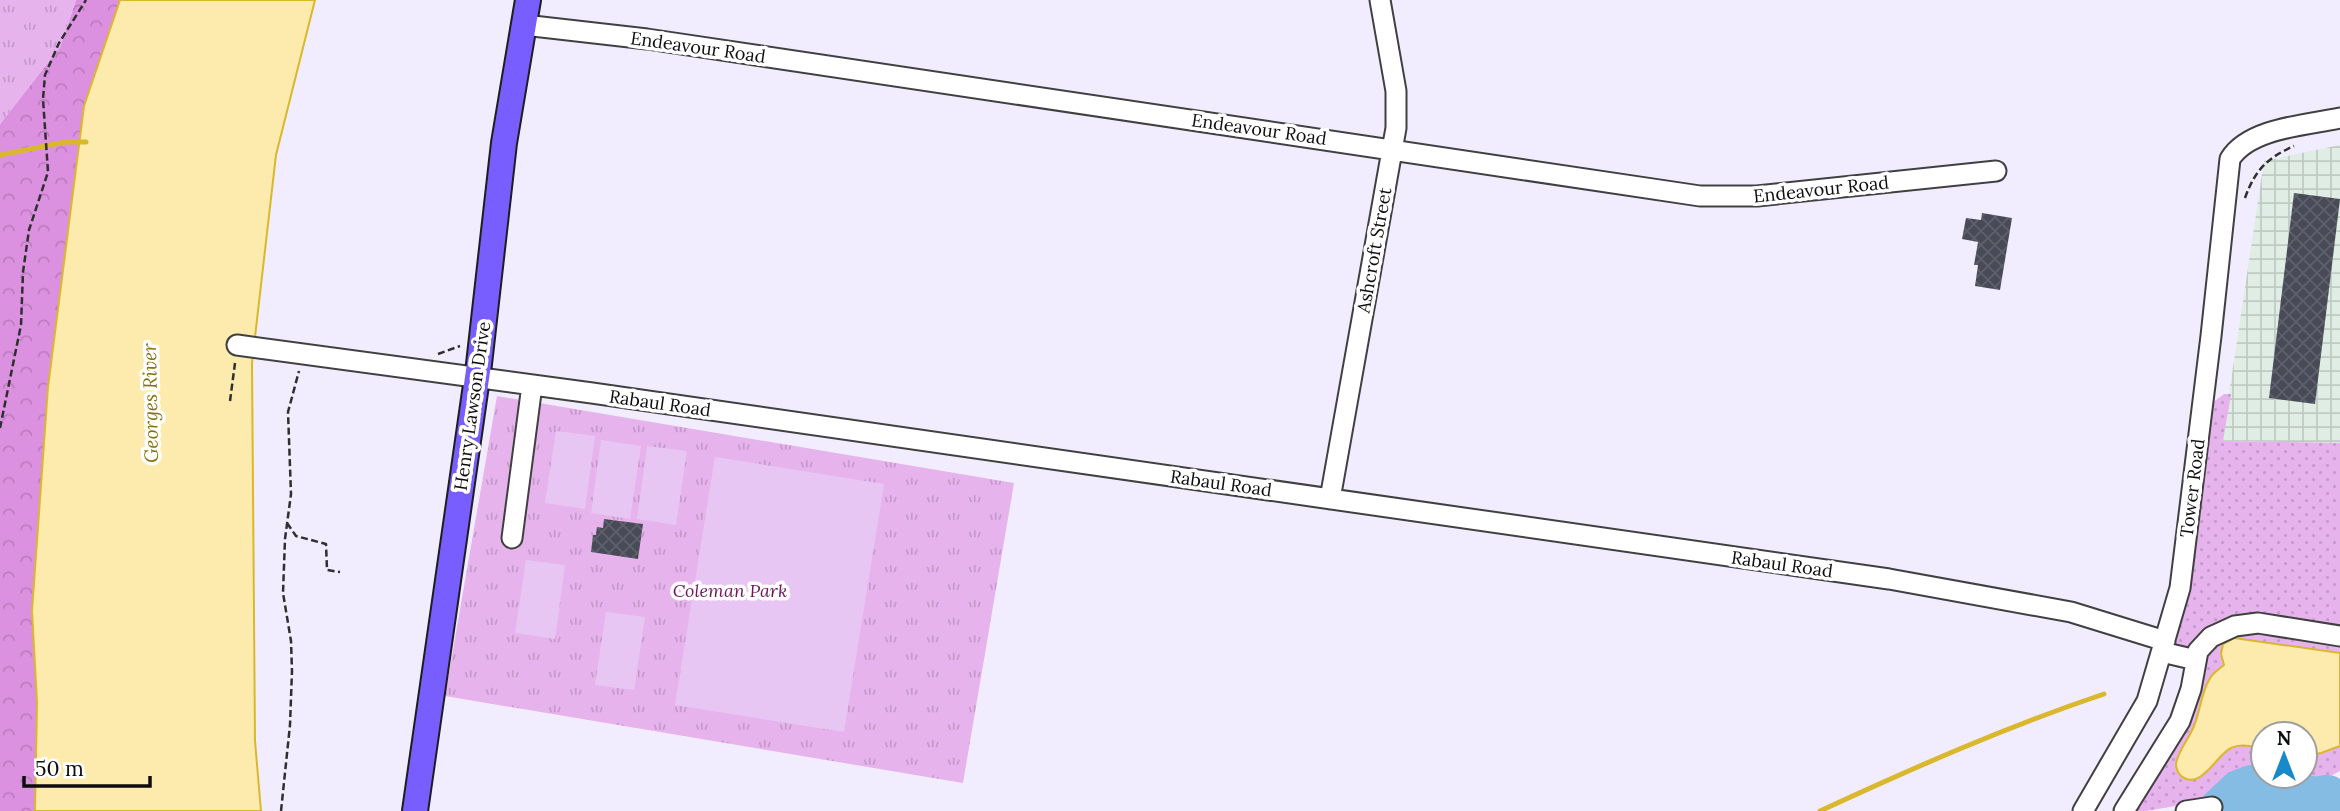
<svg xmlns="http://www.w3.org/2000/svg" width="2340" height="811" font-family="Lora,serif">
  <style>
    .industrial { fill: url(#industrial-grid) }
    .grass { fill: url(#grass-dots) }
    .forest { fill: url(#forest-crowns) }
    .park { fill: url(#park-tufts) }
    .pitch { fill: #e8c6f4 }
    .water { fill: #fcebac; stroke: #dab82d; stroke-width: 2 }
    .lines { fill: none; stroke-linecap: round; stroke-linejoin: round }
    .stream { stroke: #dab82d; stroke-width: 5 }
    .taxiway { stroke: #84bce4; stroke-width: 46 }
    .building { fill: url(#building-cross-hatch) }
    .minor-casing { stroke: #404040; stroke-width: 23 }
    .major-casing { stroke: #1e1e1e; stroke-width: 28 }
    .path { stroke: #2f2f2f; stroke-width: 2.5; stroke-dasharray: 7 3.5; stroke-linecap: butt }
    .minor { stroke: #fff; stroke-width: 19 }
    .major { stroke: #785dff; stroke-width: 24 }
    .labels { text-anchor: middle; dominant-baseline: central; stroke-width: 7; stroke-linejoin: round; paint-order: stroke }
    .street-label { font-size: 18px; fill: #0d0d0d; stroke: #fff }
    .park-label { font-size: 18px; font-style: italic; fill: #6b175a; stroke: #fff }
    .water-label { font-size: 19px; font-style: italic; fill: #84720c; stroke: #fff }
  </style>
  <defs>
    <pattern id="industrial-grid" width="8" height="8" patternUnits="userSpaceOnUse" patternTransform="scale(1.75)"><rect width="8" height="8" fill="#e0ede4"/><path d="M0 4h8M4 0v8" fill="none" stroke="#bfcac2"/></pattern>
    <pattern id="grass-dots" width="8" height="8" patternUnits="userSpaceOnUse" patternTransform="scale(1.75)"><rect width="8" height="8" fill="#e7b3ed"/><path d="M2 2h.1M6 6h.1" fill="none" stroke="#c599ca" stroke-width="1.8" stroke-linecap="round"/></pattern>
    <pattern id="forest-crowns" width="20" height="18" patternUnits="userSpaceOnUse" patternTransform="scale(1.75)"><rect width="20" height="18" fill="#dc91e0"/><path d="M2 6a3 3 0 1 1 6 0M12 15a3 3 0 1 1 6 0" fill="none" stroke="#bc7cbf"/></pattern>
    <pattern id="park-tufts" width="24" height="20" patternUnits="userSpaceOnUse" patternTransform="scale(1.75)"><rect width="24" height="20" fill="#e7b3ed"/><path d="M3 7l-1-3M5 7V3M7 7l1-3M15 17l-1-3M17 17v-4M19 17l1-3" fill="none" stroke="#c599ca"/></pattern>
    <pattern id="building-cross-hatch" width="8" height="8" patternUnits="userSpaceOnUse" patternTransform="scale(1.75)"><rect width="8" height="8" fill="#484b57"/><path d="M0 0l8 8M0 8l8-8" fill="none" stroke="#5e606a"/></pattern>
  </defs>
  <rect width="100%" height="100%" fill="#f1edff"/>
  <path class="industrial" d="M2340,145V443L2222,441L2264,161Z"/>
  <path class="grass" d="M2224,394H2231L2223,441L2340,443V630L2276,618L2188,648L2172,649L2211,404Z
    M2248,630L2340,641V653L2234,638L2221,654L2224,666C2218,670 2212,673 2209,680C2201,694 2200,712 2194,726C2189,738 2180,749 2177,760C2175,765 2177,771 2181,775C2200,793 2216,755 2231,748C2242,743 2252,747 2263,749V776H2305V756L2321,753L2340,746V771L2311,786L2258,776L2241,777L2215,799L2146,811H2133L2185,733L2197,701L2208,649Z"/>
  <path class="forest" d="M76,0H120L84,106L48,387L32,611L37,702L35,811H0V124L60,47Z"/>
  <path class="park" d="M0,0H76L60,47L0,124Z
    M497,396L1014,483L963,783L445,696Z"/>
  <path class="pitch" d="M556,431L595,436L585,509L545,503Z
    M601,440L641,446L630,519L591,513Z
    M647,446L687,451L676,525L637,519Z
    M715,457L884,484L844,732L675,705Z
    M526,560L565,565L555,639L515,633Z
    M606,612L645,617L634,690L595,685Z"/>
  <path class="water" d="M120,0H315L276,155L252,363L255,741L261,811H35L37,702L32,611L48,387L84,106Z
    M2234,638L2340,653V746L2321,753L2305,756V734H2263V749C2252,747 2242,743 2231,748C2216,755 2200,793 2180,775C2177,771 2175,765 2177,760C2180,749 2189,738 2194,726C2200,712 2201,694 2209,680C2212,673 2218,670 2224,665L2221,654L2223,644Z"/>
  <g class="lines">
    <path class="stream" d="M0,155L65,142H86
      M1820,811C1913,768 2006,727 2104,694"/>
    <path class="taxiway" d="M2221,811L2241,792L2252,788L2316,800L2327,798"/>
  </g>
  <path class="building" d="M2294,193L2340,199L2315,404L2269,398Z
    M1982,213L2012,218L2000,290L1975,286L1978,265H1974L1978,242L1962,239L1966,218L1981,220Z
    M604,519L643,524L638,559L591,552L593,535H596L597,527L603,528Z"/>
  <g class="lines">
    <defs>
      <path id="minor" d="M524,25L647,39L1700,196H1757L1996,171
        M237,345L592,393L1889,579L2071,612L2165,641
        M1330,499L1396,128V91L1380,0
        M512,538L532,385
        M2162,652L2196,660
        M2083,811L2147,701L2180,588L2211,336L2230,159C2249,128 2307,125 2340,118
        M2124,811L2180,721L2191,689L2198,651L2211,637L2235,626L2258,623L2340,636
        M2186,811L2212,807"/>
      <path id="major" d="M415,811L479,364L504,143L528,0"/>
    </defs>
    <use href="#minor" class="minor-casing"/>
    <use href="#major" class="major-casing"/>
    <path class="path" d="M2245,198C2255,170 2267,158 2294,146
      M438,354L460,346
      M230,401L235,363
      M0,428L21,325L23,272L29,230L48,172L43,99L45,75L59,43L86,0
      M287,523L296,536L326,544L327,570L340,572
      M281,811L290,725L292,671L291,641L283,593L285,539L291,494L288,412L299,371"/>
    <use href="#minor" class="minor"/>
    <use href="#major" class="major"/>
  </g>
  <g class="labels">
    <g class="street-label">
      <text transform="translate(698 47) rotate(8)">Endeavour Road</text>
      <text transform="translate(1259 129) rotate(8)">Endeavour Road</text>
      <text transform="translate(1821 189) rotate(-6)">Endeavour Road</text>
      <text transform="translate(1374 250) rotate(-80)">Ashcroft Street</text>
      <text transform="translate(660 403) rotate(8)">Rabaul Road</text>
      <text transform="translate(472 406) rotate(-82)">Henry Lawson Drive</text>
      <text transform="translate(1221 483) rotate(8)">Rabaul Road</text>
      <text transform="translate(2192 488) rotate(-83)">Tower Road</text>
      <text transform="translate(1782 564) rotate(8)">Rabaul Road</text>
    </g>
    <g class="park-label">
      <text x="730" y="590">Coleman Park</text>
    </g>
    <g class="water-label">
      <text transform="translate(150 403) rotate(-91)">Georges River</text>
    </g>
  </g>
  <g transform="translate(2284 755)"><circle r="33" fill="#ffffff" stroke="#9e9e9e" stroke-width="2"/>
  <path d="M0-5L12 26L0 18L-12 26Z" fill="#188aca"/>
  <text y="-10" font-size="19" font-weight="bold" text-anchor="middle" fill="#0d0d0d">N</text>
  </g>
  <path d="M24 776v10h126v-10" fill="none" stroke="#0d0d0d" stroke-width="3.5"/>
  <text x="35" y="776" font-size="21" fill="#0d0d0d" stroke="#ffffff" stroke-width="5" paint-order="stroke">50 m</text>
</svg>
